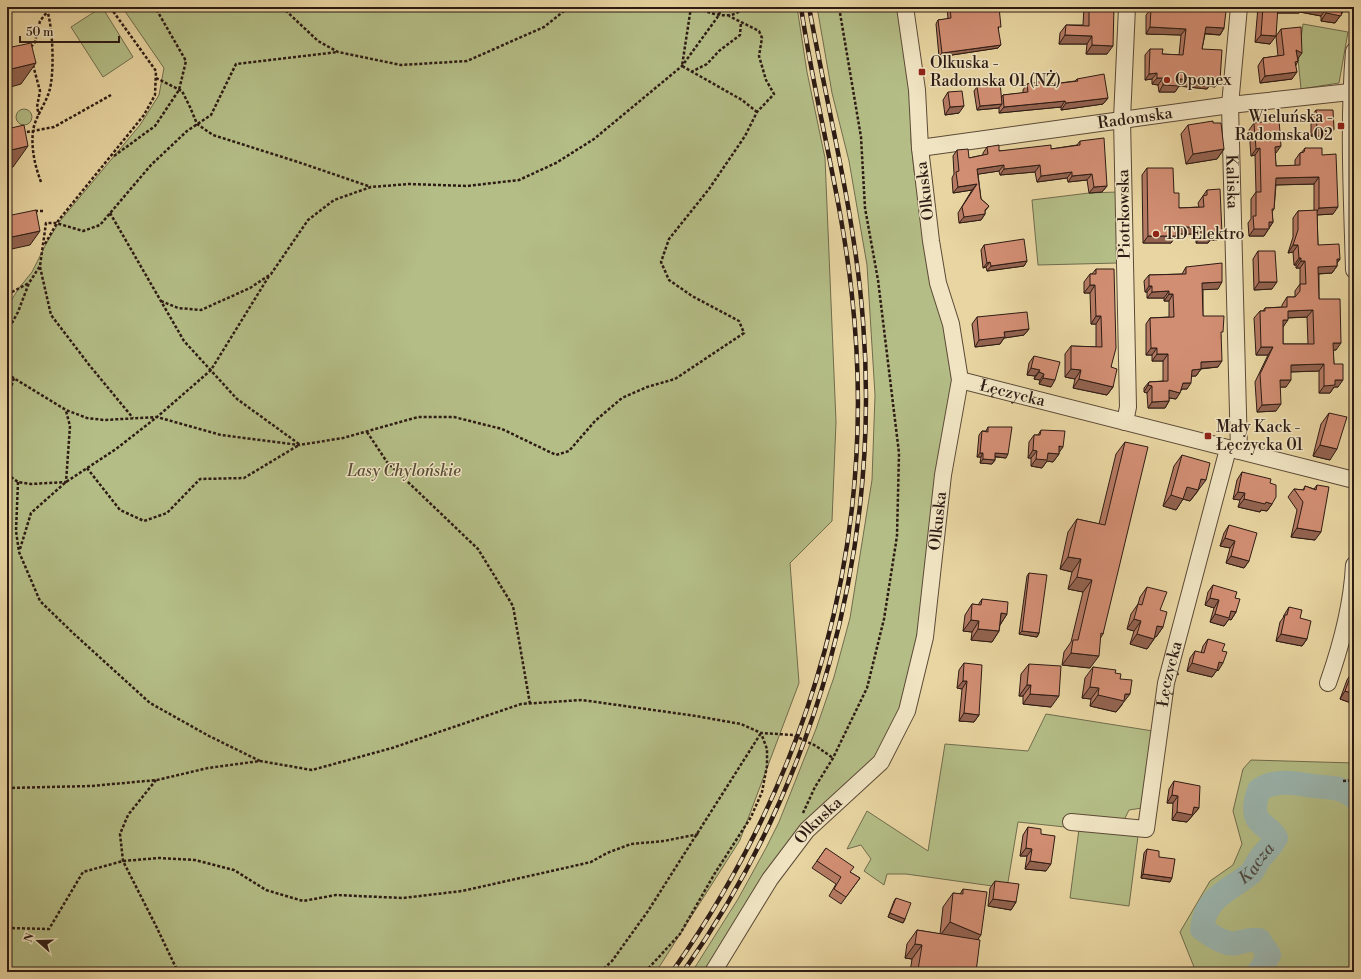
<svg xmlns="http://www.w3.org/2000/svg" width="1361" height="979" font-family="'Libre Bodoni',serif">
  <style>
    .green { fill: #b4bd86; stroke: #706c4d }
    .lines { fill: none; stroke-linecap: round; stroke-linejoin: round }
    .river { stroke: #9bb6af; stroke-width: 24 }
    .minor-casing { stroke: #5c4a37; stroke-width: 18 }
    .path { stroke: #2d1b14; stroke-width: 2.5; stroke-dasharray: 3 2; stroke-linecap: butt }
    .minor { stroke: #f0e4c2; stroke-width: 16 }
    .rail-casing { stroke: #2d1b14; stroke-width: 4.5 }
    .rail { stroke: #f0e4c2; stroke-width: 3; stroke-dasharray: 9; stroke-linecap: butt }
    .wall { fill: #b57a63; stroke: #2d1b14; fill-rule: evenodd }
    .shaded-wall { fill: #936350; stroke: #2d1b14 }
    .building { fill: #d28e73; stroke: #2d1b14; fill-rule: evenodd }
    .poi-dot { fill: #8f2418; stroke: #f0e4c2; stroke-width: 1.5 }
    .labels { text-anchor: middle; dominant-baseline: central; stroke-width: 3; stroke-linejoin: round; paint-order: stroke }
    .poi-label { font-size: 16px; fill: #2d1b14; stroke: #f0e4c2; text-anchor: start }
    .street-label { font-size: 16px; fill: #2d1b14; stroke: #f0e4c2 }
    .park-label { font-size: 16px; font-style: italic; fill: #564c36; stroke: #f0e4c2 }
    .water-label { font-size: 17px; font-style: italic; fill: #4e4a42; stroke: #f0e4c2 }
  </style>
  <rect width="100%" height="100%" fill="#e8d5a1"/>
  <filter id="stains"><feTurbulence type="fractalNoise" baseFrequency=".005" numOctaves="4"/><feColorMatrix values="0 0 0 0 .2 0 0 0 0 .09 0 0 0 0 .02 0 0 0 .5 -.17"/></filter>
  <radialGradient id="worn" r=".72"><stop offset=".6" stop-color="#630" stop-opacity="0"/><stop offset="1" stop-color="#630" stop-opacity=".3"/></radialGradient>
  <path class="green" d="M102,7L133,57L103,77L71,27Z
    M122,7H797L807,72L825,158L836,422L832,521L790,563L799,683L740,840L656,972H7V307L19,288L32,272L47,242L60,221L140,125L159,95L164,68Z
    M817,7H898L912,109L911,141L914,170L928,251L944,322L953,388L909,692L875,757L809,818L710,972H692L738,899L766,848L779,822L816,729L834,677L850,618L872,480L875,395L867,265L849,161L832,93Z
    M1303,24L1348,32L1339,83L1301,89L1298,59Z
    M16 117a8 8 0 1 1 16 0a8 8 0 1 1-16 0Z
    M1117,192L1118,263L1038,265L1032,200L1089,193Z
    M1046,714L1153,731L1142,808L1129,810L1123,822L1067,815L1065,827L1018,822L1007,888L906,874H887L884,885L864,871L871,859L861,845L847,849L867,811L928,851L945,744L1028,751Z
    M1251,760L1354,763V972H1196L1180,932L1210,881L1233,865L1242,844L1233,811L1243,769Z
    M1079,829L1138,836L1129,906L1070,898Z"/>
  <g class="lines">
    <path class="river" id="s1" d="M1259,972L1269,955L1259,940C1250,939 1245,941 1237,943C1225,946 1211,935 1202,929C1205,897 1229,891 1251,873C1255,868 1257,862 1261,857C1267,850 1272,846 1276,838C1272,831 1268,829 1262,824C1252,816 1255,801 1259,790C1273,780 1292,782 1307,785C1326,789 1337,784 1354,797"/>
    <defs>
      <g id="minor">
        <path id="s2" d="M1239,7L1230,105L1239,451"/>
        <path d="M1354,51C1348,124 1352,197 1354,270"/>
        <path id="s3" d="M920,148L1230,105L1350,92"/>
        <path id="s4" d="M960,380L1354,480"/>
        <path d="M1125,422L1128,407L1122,119L1127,7"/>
        <path d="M1328,683C1341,646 1352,605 1354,565"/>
        <path id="s5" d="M1071,822L1146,829L1166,683L1228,449"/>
        <path id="s6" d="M713,972L770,879L807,830L881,762L907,711L925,637L943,475L960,380L951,324L938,283L931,241L920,148L917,90L905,7"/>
      </g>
    </defs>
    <use href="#minor" class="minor-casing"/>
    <path class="path" d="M282,7L318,41L338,52L401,65L467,61L544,27L569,7
      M691,7L682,66L742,100L757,112
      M693,7C709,12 731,23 744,7
      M31,47L35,42L40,21L51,7
      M33,65L40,91L37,107L39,115
      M691,72L707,64L719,51L740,35L741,22
      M156,78L182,91L190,107L197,124L213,135L298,162L371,187
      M22,133L54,127L111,95
      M114,156L155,126L179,90L186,61L155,7
      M41,182C35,166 31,149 33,131C35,117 45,105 49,92C55,74 53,24 46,7
      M35,211H45
      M110,213L184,341L237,399L299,444
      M45,244L58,221L144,115L155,95L156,71L110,7
      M40,267L51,315L90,366L133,418
      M7,293L12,292L29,283
      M161,301L178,308L201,310L250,288L271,274L308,220L334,200L371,187L409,184L467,186L519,180L556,163L594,139L682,66L719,15L721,7
      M7,332L18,312L29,283L40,266L46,223H56L83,231L100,225L151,165L187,131L211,115L236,64L338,52
      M7,374L66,410L87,418L104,420L157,417L221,435L299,445L343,438L418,417H454L502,429L556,455L569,451L595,421L622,398L647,387L675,379L744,333L739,321L692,296L669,280L661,262L669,239L709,189L745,136L757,112L774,94L766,80L759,56L762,38L759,31L729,16
      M7,400L14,378
      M367,432L387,462L478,549L513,606L530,704
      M87,468L120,510L144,521L167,513L200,479L244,478L299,445
      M7,474L18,482L31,484L66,482L70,426L66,411
      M18,482L16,531L19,552L40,601L73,633L150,703L209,736L260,761
      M20,549L31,513L66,482L116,449L157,417L211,370L269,276
      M156,780L128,815L120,834L123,861L156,926L178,972
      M1343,781L1354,780
      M7,788L91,786L157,780L208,768L260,761L312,770L392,748L521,704L582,700L696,716L741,724L761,733L793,735L816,746L833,758
      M803,813L815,787L833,758L867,688L884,619L897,536L899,453L878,280L865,208L861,137L839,7
      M7,928L49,929L83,872L123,861L159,858L195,860L234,870L266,890L303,901L336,895L403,898L462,891L556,870L591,862L607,853L631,844L664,841L699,834
      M543,972L545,968
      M600,972L612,961L648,911L761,733
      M645,972L680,934L715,873L751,817L762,792L767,766V749L761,733"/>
    <use href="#minor" class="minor"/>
    <defs>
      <path id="rail" d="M672,972C812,774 879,539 852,296C842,199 815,104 801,7
        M683,972C816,784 881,551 863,321C855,215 828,111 809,7"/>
    </defs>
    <use href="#rail" class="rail-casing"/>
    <use href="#rail" class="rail"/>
  </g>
  <path class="wall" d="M947,7H999L998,48L939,57L936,24L938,20L948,19Z
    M1084,7H1114L1107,54H1086L1087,44H1059L1060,33L1066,25H1083Z
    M1183,7H1210V10L1224,28L1220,35L1205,34L1202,49L1220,80L1215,87L1209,86L1207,89L1179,86L1175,92H1159L1158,85L1152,84V79L1145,80V55L1150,49L1162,54L1179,55L1181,35L1146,34V15L1151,9L1182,10Z
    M1258,7H1346L1345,9L1335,23L1321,21V16L1300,12L1299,13H1277L1270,44L1255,42Z
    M1281,29L1298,59V61L1296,65L1292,79L1260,83L1258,66L1263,58L1278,56L1276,36Z
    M1077,79L1108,98L1103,104L1061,110V107L999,113V108L977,110L974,91L977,87H983L986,83L1001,98L1003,95L1023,93V90L1027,84L1045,85L1075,81Z
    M948,92L959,113L945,115L943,100Z
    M1316,110L1334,129L1329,136H1311V117Z
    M1254,123L1276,153H1275L1276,166H1295V160L1300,153H1301L1305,148L1322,155L1333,214L1317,215L1318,245L1340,259L1337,263V266L1332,273L1319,274V299L1336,350H1333L1334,364L1338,387H1334L1330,393H1319V371L1291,372L1286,387H1280L1276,411L1257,412L1255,382L1268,355H1256L1254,318L1260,311H1263L1265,308L1282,307V305L1287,297H1295V291L1300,284V268H1296V265H1294L1293,252L1288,253L1293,237V218L1298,211H1314V184L1276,185L1274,209L1272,212L1273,222L1264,236H1249L1248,223L1251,219V199L1256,192L1255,155L1251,156L1249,130ZM1307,317L1308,344H1283V327L1288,318Z
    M1188,125L1224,149L1217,159L1186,164L1181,134Z
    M1080,141L1107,186L1102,192L1089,193L1087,180L1068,182L1067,178L1037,182L1035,172L1000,175L999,171L978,174L981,199L989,206L985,211V214L981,220L959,223L958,213L972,190L953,193L952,178L954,174L953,156L957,150L969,158L983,155V153L987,147L999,151L1051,149L1077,145Z
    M1147,168L1174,193L1179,208L1199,207L1198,203L1207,190L1217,240H1210L1208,243H1196V234H1176L1171,243H1143L1142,175Z
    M984,245L1027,261L1024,266L987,271L986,267L983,268L981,250Z
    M1258,251L1272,289L1254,290L1253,259Z
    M1186,267L1218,289H1203V316L1221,335L1218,367L1201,369L1196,376H1192L1187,389H1182L1176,399L1169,398V401L1165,408H1148L1147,393L1144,392V388L1149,382L1163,381V361H1152V355H1146V324L1150,318L1169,317V301H1164V298H1147V292H1145L1144,281L1149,275L1182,274Z
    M1096,269L1111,367L1113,387L1107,395L1073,388L1075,379L1065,377V354L1071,346L1096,347V324H1091L1090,293H1084V282L1090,274H1092Z
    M977,317L1029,329L1024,335L1004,338L1000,344L975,347L972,324Z
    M1034,356L1051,387L1039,384L1040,380L1034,379L1035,376L1027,375L1029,363Z
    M1329,413L1330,460L1313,456L1321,424Z
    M988,427L1006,458L995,457V460L992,464L980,463L981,457H977L979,435L982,431H986Z
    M1041,430L1059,453V454L1053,462L1047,461L1042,468L1031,466V458H1028L1029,442L1034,435H1038Z
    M1125,442L1103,634L1101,637L1090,668L1062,665L1064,652L1071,642L1083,592L1068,589L1072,572L1060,569L1068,532L1077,519L1099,524L1116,454Z
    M1182,455L1198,491L1190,501L1183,499L1176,510L1163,506L1174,466Z
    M1242,472L1270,483L1272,504L1267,511L1261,510L1260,512L1238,507L1240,500L1233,499L1237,480Z
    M1317,485L1315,540L1291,537L1297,510L1288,497L1294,489L1303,490L1305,486L1314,489Z
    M1229,525L1249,561L1244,568L1226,563L1230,548L1220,546L1224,533Z
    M1029,573L1039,633L1037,637L1019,634L1027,576Z
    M1213,585L1235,598L1236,612L1231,620L1229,619L1224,626L1210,622L1214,608L1205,605L1208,592Z
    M1147,587L1163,627L1156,637H1154V639L1147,649L1130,644L1134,631L1127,629L1131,614L1138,604L1140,597Z
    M982,599L1007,614L1000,625L999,631L992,642L971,640L972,632L963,631L965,615L972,604L978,605Z
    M1289,607L1300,618L1307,639L1302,646L1276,641L1280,622L1283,618L1284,615Z
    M1208,639L1218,671L1217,670L1212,677L1187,671L1190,658L1195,651L1201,653L1203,646Z
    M964,663L979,715L974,722L959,721L962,689L957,688L959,670Z
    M1029,664L1051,707L1023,704V696H1019L1021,674Z
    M1093,667L1115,673L1120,679L1122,705L1116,712L1090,706L1091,699L1082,698L1085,678Z
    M1354,667V704L1340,699L1347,680L1352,672Z
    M1174,781L1199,808L1187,822L1172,820L1173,803H1167L1169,789Z
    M1028,827L1046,871L1025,869L1027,856H1020L1023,835Z
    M826,848L850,872L860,878L841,904L829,896L836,884L812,868Z
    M1147,849L1159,857L1170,882L1141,878L1144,853Z
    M995,881L1016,902L1011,910L988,906L990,888Z
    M963,889L978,940L976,972H910L912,959L905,958L907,944L917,930L940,934L943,907L953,893L960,894Z
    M896,898L905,919L903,923L888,917L894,901Z"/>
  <path class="shaded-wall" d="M1277,7H1320L1327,8L1321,16L1300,12L1299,13H1273Z
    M1342,9H1345L1335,23L1321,21L1326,13Z
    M1150,27L1186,29L1181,35L1146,34Z
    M1206,27L1224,28L1220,35L1202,33Z
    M1065,35L1092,36L1087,44H1059Z
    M1261,35L1276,36L1270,44L1255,42Z
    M1001,45L998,48L939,57L942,53Z
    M1092,45L1113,46L1107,54H1086Z
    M1296,50L1302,53L1297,60Z
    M36,63L21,84L7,88V70Z
    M1297,72L1292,79L1260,83L1265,76Z
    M1157,73L1152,79L1145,80L1149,74Z
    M1157,78H1163L1158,85L1152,84Z
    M1180,79L1212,80H1220L1215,87L1209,86L1207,89L1179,86L1175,92H1159L1163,85Z
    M1108,98L1103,104L1061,110L1066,103Z
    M1065,101L1061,107L999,113L1004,107Z
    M1002,104L999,108L977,110L980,106Z
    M964,106L959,113L945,115L950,107Z
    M1317,129H1334L1329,136H1311Z
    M28,146L13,167L7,168V151Z
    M1281,146L1276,153L1270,154L1275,147Z
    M1260,148L1255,155L1251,156L1256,149Z
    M1224,149L1217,159L1186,164L1193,154Z
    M1004,165L999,171L973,175L977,169Z
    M1040,165L1035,172L1000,175L1004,169Z
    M1072,172L1067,178L1037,182L1041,176Z
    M1092,174L1087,180L1068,182L1072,176Z
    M1319,177L1314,184L1271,185L1276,178Z
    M977,184L972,190L953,193L958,187Z
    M1107,186L1102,192L1089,193L1094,187Z
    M989,206L982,214H985L981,220L959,223L964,217Z
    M1338,207L1333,214L1315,215L1319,208Z
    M1269,222H1273L1264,236H1249L1254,229Z
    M1176,227H1201L1196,234H1171Z
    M40,231L30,245L7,250V238Z
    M1212,233H1222L1217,240H1210L1208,243H1196L1201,236Z
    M1148,236H1176L1171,243H1143Z
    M1293,245H1298L1293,252L1288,253Z
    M1299,258H1301L1296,265H1294Z
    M1337,259H1340L1335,266H1337L1332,273L1313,274L1318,267Z
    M1027,261L1024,266L987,271L991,266Z
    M1301,261H1305L1300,268H1296Z
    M990,262L986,267L983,268L987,263Z
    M1222,282L1218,289L1198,290L1202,283Z
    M1259,282H1277L1272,289L1254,290Z
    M1090,285H1095L1090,293H1084Z
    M1149,286H1152L1147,292H1145Z
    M1169,291L1164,298H1147L1152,292Z
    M1169,294H1173L1169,301H1164Z
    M1313,310L1307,317L1283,318L1288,311Z
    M1096,316H1101L1096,324H1091Z
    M1283,320H1288L1283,327L1278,328Z
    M1029,329L1024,335L1004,338L1000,344L975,347L979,340L1004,332Z
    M1333,343H1341L1336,350H1328Z
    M1261,347H1273L1268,355H1256Z
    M1151,348H1157L1152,355H1146Z
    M1157,354H1168L1163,361H1152Z
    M1222,361L1218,367L1196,369L1201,362Z
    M1324,364L1319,371L1286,372L1291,365Z
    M1031,368L1040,370L1035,376L1027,375Z
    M1071,369L1081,370L1075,379L1065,377Z
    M1201,369L1196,376H1187L1192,370Z
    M1039,372L1044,374L1040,380L1034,379Z
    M1043,378L1055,380L1051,387L1039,384Z
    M1079,379L1113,387L1107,395L1073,388Z
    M1280,380H1291L1286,387H1275Z
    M1335,380H1343L1338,387H1334L1330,393H1319L1324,386Z
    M1183,383H1191L1187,389H1179Z
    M1148,385L1152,386L1147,393L1144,392Z
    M1169,390L1180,393L1176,399L1164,397Z
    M1169,401L1165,408H1148L1152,402Z
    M1281,404L1276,411L1257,412L1262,405Z
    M1320,445L1337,449L1330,460L1313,456Z
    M1059,446L1063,447L1058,454Z
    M1033,450L1037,451L1031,458H1028Z
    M980,453H983L981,457H977Z
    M995,453L1008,454L1006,458L992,456Z
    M1048,453L1059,454L1053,462L1047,461L1042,468L1031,466L1036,459Z
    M983,459L995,460L992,464L980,463Z
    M1201,479L1206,480L1190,501L1183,499L1176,510L1163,506L1171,495Z
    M1238,492L1245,493L1240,500L1233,499Z
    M1244,499L1266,502L1272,504L1267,511L1261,510L1260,512L1238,507Z
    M1297,528L1321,532L1315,540L1291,537Z
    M1225,538L1235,541L1230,548L1220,546Z
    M1231,556L1249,561L1244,568L1226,563Z
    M1068,557L1081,559L1072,572L1060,569Z
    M1077,577L1092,580L1083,592L1068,589Z
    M1210,598L1219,600L1214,608L1205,605Z
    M1231,611L1236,612L1231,620L1229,619L1224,626L1210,622L1215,614Z
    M1001,613L1007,614L1000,625Z
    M1134,619L1141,621L1134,631L1127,629Z
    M971,620L979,621L972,632L963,631Z
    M1157,626L1163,627L1156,637L1150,636Z
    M978,629L999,631L992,642L971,640Z
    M1022,631L1039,633L1037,637L1019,634Z
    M1137,634L1154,639L1147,649L1130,644Z
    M1281,634L1307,639L1302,646L1276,641Z
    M1071,653L1099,656L1090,668L1062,665Z
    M1219,662L1223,663L1218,671L1217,670L1212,677L1187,671L1192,663Z
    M963,681H967L962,689L957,688Z
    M1027,685H1031L1023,696H1019Z
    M1090,687L1099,688L1091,699L1082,698Z
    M1345,691L1354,694V704L1340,699Z
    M1030,694L1059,696L1051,707L1023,704Z
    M1125,694H1130L1116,712L1090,706L1098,695Z
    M964,713L979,715L974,722L959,721Z
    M1172,795L1178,796L1173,803H1167Z
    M1194,807L1199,808L1187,822L1172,820L1177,812Z
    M1026,848L1032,849L1027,856H1020Z
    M1030,861L1051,864L1046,871L1025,869Z
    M1143,874L1172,878L1170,882L1141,878Z
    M993,899L1016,902L1011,910L988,906Z
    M890,913L905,919L903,923L888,917Z
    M950,922L981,935L971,949L939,937Z
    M915,944L922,945L912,959L905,958Z
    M918,970L936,972H917Z"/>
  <path class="building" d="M950,7H999L1001,27H998L1001,45L942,53L938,20L951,18Z
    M1089,7H1114L1113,46L1092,45V36L1065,35L1066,25L1089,26Z
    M1187,7H1210V10L1226,11L1224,28L1206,27L1202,49L1222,50L1220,80H1212V82L1180,79V86L1163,85V78H1157V73L1149,74L1150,49H1163L1162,54L1183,55L1186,29L1150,27L1151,9L1187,10Z
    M1263,7H1278L1276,36L1261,35Z
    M1320,7H1346L1345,9H1342L1341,16L1326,13L1327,8Z
    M1301,27L1302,53L1296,50L1298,61L1295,62L1297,72L1265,76L1263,58L1284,55L1281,29Z
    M31,43L36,63L7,70V48Z
    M1104,74L1108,98L1066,103L1065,101L1004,107L1003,95L1028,92L1027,84L1044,81L1045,85L1078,81L1077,79Z
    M1000,82L1002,104L980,106L977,87L986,86V83Z
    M962,91L964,106L950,107L948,92Z
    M1316,110H1333L1334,129H1317Z
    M1279,120L1281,146L1275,147L1276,166L1300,165V153L1304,152L1305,148H1322V155L1336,154L1338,207L1319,208V177L1276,178L1274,209H1272L1273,222H1269V229H1254L1253,216H1256V192H1261L1260,148L1256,149L1254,123Z
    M1213,121V123H1221L1224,149L1193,154L1188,125Z
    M24,125L28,146L7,151V129Z
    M1104,138L1107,186L1094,187L1092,174L1072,176V172L1041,176L1040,165L1004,169V165L977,169L981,199L989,206L985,210V214L964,217L962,207L977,184L958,187L956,172L959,171L957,150L968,149L969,158L988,154L987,147L999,145V151L1051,145V149L1080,145V141Z
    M1147,168H1173L1174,193H1179V208L1204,207L1203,196L1207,195V190L1220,189L1222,233H1212V236H1201V227H1176V236H1148Z
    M36,210L40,231L7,238V216Z
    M1317,210L1318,245L1339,244L1340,259H1337V266L1318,267L1319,299H1340L1341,343H1333L1334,364H1343V380H1335V385L1324,386V364L1291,365V380H1280L1281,404L1262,405L1260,374L1273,347H1261L1260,311H1265V308L1287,307V297H1295L1300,291V284H1306L1305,261H1301V258H1299L1298,245H1293L1298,230V211ZM1313,310L1314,344H1283V320H1288V311Z
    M1024,239L1027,261L991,266L990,262L987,263L984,245Z
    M1258,251H1275L1277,282H1259Z
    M1222,263V282L1202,283L1203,316H1224L1223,332H1221L1222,361L1201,362V369L1192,370L1191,383H1183L1180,393L1169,390V401L1152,402V386L1148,385L1149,382L1168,381V354H1157V348H1151L1150,318L1174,317L1173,294H1169V291L1152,292V286H1149V275L1186,274V267Z
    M1096,269H1114L1116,348L1111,367L1117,369L1113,387L1079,379L1081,370L1071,369V346L1102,347L1101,316H1096L1095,285H1090V274H1096Z
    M1027,312L1029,329L1004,332L1005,337L979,340L977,317Z
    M1034,356L1060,362L1055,380L1043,378L1044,374L1039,372L1040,370L1031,368Z
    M1329,413L1347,417L1337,449L1320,445Z
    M988,427H1012L1008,454L995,453V460L983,459V453H980L982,431L988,432Z
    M1041,430L1065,431L1063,447L1059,446V454L1048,453L1047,460L1036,459L1037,451L1033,450L1034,435H1040Z
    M1125,442L1148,447L1103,634L1101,633L1099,656L1071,653L1073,640H1078L1092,580L1077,577L1081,559L1068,557L1077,519L1105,525Z
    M1182,455L1210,463L1206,480L1201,479L1198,490L1187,487L1183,499L1171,495Z
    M1242,472L1271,479L1270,483L1276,485V497L1272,504L1266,502L1265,504L1244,499L1245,493L1238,492Z
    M1317,485L1329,487L1321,532L1297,528L1303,502L1294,489L1304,490L1305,486L1316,490Z
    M1229,525L1257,533L1249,561L1231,556L1235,541L1225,538Z
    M1029,573L1047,575L1039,633L1022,631Z
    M1213,585L1237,592L1235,598L1240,599L1236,612L1231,611L1229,618L1215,614L1219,600L1210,598Z
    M1147,587L1167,592L1160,610L1167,612L1163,627L1157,626L1154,639L1137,634L1141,621L1134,619L1138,604L1142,605Z
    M982,599L1008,602L1007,614L1001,613L999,631L978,629L979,621L971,620L972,604L981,605Z
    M1289,607L1302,610L1300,618L1311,621L1307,639L1281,634L1285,615H1287Z
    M1208,639L1225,644L1222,651L1227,652L1223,663L1219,662L1217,670L1192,663L1195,651L1204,653Z
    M964,663L982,665L979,715L964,713L967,681H963Z
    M1029,664L1061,666L1059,696L1030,694L1031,685H1027Z
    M1093,667L1116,670L1115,673L1121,674L1120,679L1132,680L1130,694H1125L1124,701L1098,695L1099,688L1090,687Z
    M1352,672L1354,673V694L1345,691Z
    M1174,781L1200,786L1199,808L1194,807L1192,815L1177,812L1178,796L1172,795Z
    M1028,827L1041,829V834L1055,836L1051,864L1030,861L1032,849L1026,848Z
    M826,848L854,867L850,872L860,878L846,897L834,889L841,877L817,861Z
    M1147,849L1159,851V857L1175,859L1172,878L1143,874Z
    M995,881L1019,884L1016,902L993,899Z
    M963,889L987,892L981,935L950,922L953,893L963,894Z
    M896,898L911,903L905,919L890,913Z
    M917,930L980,940L976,972H936L918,970L922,945L915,944Z"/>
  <g class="poi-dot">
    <rect x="918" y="68" width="8" height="8" rx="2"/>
    <circle cx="1167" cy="80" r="4"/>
    <rect x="1337" y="122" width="8" height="8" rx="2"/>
    <circle cx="1156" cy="234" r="4"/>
    <rect x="1204" y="432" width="8" height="8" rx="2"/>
  </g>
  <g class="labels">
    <g class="poi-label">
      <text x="930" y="63">Olkuska -<tspan x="930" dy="18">Radomska 01 (NŻ)</tspan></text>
      <text x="1175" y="80">Oponex</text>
      <text x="1333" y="117" text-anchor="end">Wieluńska -<tspan x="1333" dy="18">Radomska 02</tspan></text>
      <text x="1164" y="234">TD Elektro</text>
      <text x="1216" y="427">Mały Kack -<tspan x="1216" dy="18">Łęczycka 01</tspan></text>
    </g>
    <g class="street-label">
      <text stroke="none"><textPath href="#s3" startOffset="217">Radomska</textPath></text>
      <text stroke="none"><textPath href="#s2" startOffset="175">Kaliska</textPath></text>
      <text transform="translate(925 191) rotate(-97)">Olkuska</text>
      <text transform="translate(1124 214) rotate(-91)">Piotrkowska</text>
      <text stroke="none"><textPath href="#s4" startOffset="54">Łęczycka</textPath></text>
      <text stroke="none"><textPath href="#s6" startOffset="521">Olkuska</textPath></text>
      <text stroke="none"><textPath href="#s5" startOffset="232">Łęczycka</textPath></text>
      <text stroke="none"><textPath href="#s6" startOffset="185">Olkuska</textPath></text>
    </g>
    <g class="park-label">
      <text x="404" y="471">Lasy Chylońskie</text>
    </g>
    <g class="water-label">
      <text stroke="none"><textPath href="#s1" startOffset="187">Kacza</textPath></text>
    </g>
  </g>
  <rect width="1361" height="979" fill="none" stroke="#e8d5a1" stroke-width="24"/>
  <rect x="8" y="8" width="1345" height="963" fill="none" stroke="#2d1b14" stroke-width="2"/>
  <rect x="12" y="12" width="1337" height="955" fill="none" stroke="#2d1b14"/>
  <g transform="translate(38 941) rotate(290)" stroke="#f0e4c2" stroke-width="3" paint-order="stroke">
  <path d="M0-3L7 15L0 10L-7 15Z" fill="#2d1b14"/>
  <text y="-6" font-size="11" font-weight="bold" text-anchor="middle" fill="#2d1b14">N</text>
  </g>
  <path d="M20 36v6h99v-6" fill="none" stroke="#2d1b14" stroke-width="2"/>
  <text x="26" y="36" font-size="12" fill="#2d1b14" stroke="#f0e4c2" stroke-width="3" paint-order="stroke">50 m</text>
  <rect width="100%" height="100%" filter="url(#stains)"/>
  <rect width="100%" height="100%" fill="url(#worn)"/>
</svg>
